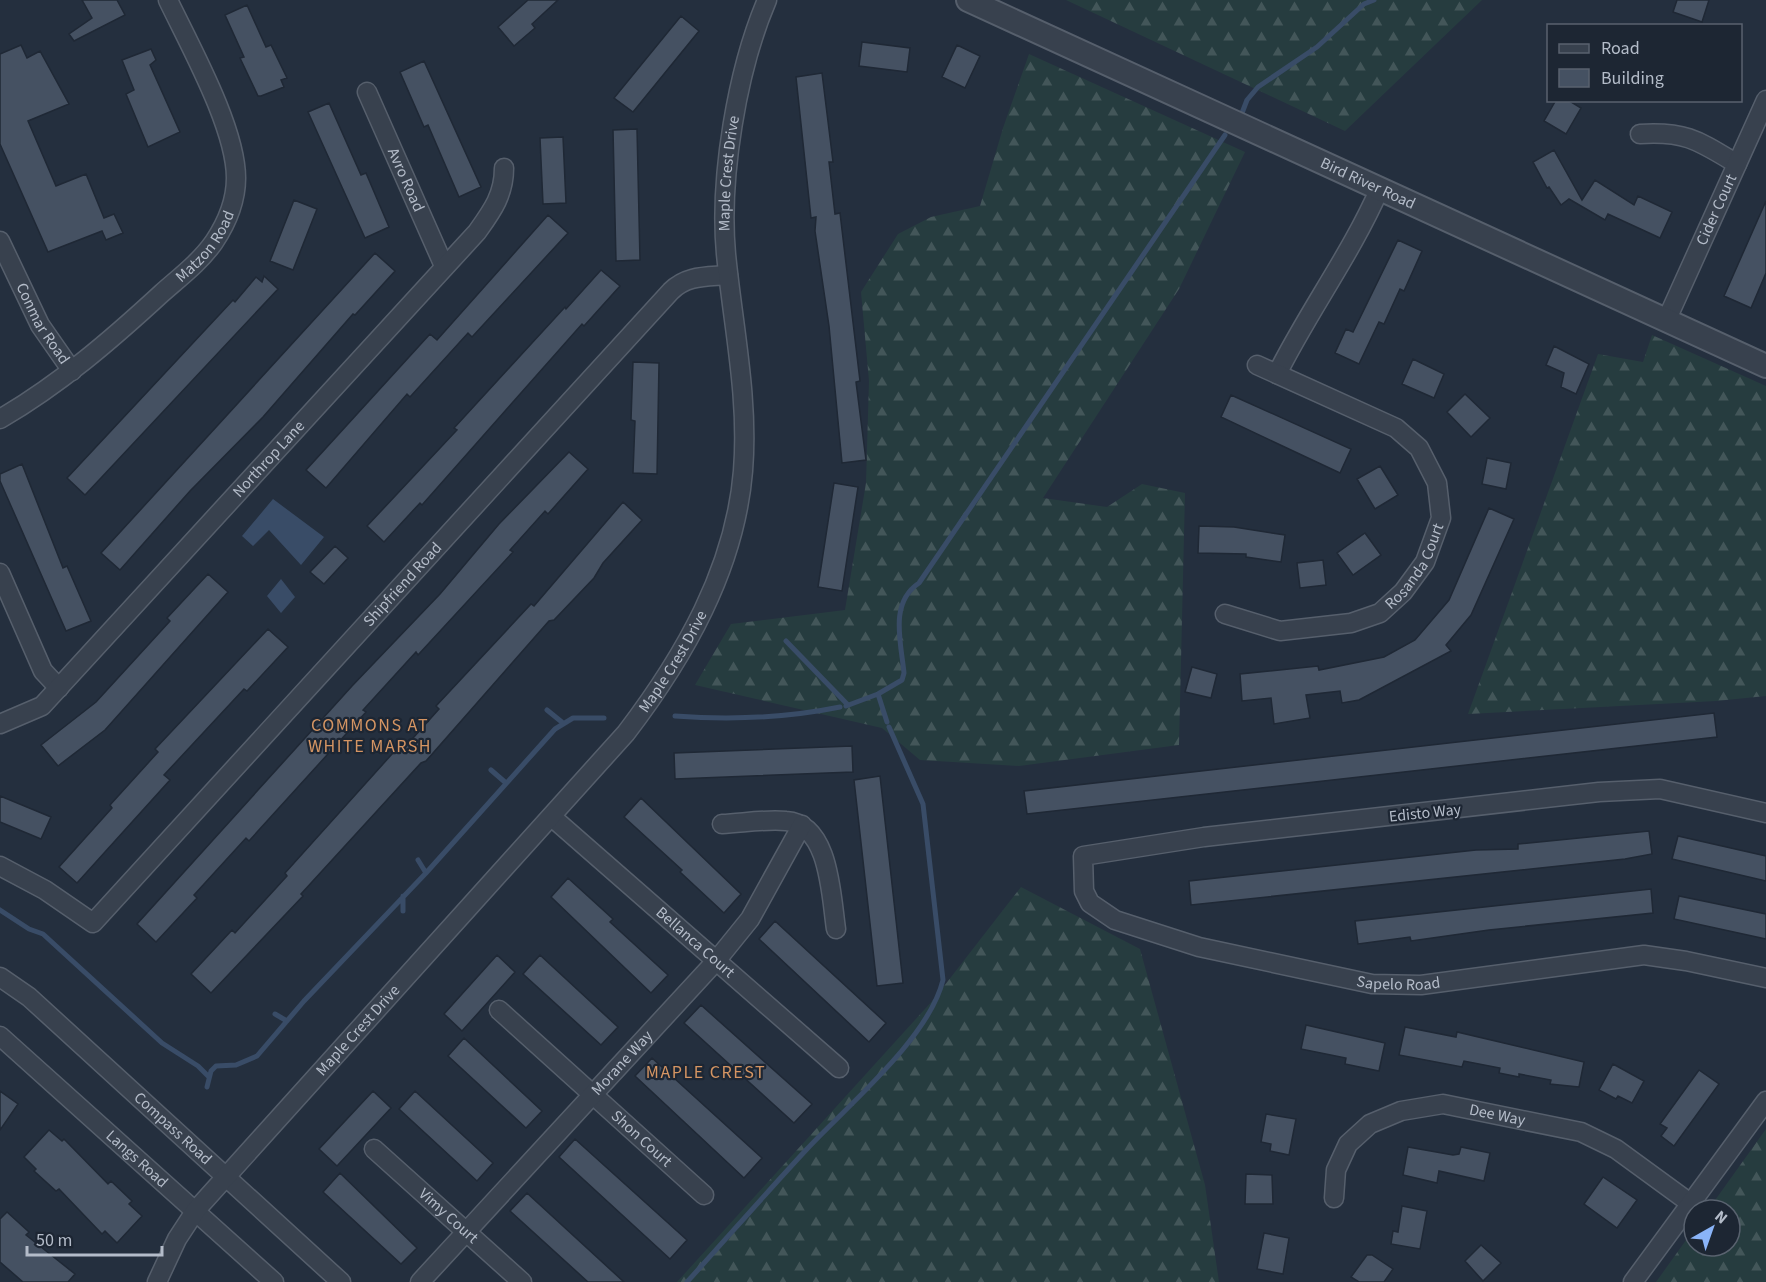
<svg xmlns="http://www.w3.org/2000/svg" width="1766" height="1282" font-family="'Source Sans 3',sans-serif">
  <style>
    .forest { fill: url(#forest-firs) }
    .water { fill: #394c67 }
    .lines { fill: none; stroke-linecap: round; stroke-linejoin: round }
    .stream { stroke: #394c67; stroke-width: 5 }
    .building { fill: #455162; stroke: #1f2835; stroke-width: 1.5 }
    .minor-casing { stroke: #565f6c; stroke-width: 21 }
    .tertiary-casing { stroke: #565f6c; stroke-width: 26 }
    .minor { stroke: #38414e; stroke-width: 18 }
    .tertiary { stroke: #38414e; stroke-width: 22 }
    .labels { text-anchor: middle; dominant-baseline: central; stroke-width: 4.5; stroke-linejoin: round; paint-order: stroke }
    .street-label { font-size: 16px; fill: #b4bcc9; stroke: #1d2633 }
    .neighbourhood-label { font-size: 18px; letter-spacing: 1.5px; fill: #d59563; stroke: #1d2633 }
  </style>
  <defs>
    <pattern id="forest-firs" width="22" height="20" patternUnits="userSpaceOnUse" patternTransform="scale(1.5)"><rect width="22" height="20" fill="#263c3f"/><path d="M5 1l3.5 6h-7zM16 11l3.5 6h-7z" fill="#435659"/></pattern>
  </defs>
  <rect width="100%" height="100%" fill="#242f3e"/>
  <path class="forest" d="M1066,0H1482L1345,131Z
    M1029,54L1245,152L1179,289L1043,498L1107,507L1142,484L1185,493L1179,745L1019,766L920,760L882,728L695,685L731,624L845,610L866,483L869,381L861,292L898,234L931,217L980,206L1003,128Z
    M1652,335L1766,386V696L1716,701L1468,714L1598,354L1643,362Z
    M1021,887L1140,949L1205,1185L1219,1282H677L934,999Z
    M1766,1129V1282H1656L1694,1229V1246H1730V1210H1708Z"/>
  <path class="water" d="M273,499L324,537L301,565L269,530L253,546L242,536Z
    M281,579L295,597L281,613L267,596Z"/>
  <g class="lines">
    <path class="stream" d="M1242,113L1247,100L1258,87L1317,47L1364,4L1374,0
      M786,641L848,705
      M878,694L887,722
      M846,706L878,694L902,680L904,673C901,642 889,603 919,583L1225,135
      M547,710L563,723
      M675,716C730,720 786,718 840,707
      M491,770L506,783
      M418,860L426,873
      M0,910L29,929L43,934L162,1043L198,1066L209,1077
      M403,911V896
      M275,1014L287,1021
      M207,1087L211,1071L216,1066L236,1065L257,1056L304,1001L426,873L555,729L573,718H604
      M687,1282C727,1238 766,1193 807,1149C848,1105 929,1038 943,980L923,804L889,727"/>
  </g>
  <path class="building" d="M82,0H117L125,15L74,41L69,34L92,18Z
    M528,0H558L532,24L535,28L514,46L498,27Z
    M1677,0H1709L1702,22L1673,12Z
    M247,5L266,47L271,45L287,78L281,80L284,87L261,96H258L240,58L244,57L225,15Z
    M681,16L699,31L633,112L614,98Z
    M862,42L910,48L907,72L859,66Z
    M21,45L27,58L40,51L69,104L28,121L56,186L86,174L104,218L114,214L123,233L106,240L102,231L48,252L0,144V54Z
    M957,45L980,56L965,88L942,77Z
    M151,49L156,60L150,65L180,132L148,147L126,94L134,90L122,60Z
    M424,61L481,187L459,197L428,125L424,127L400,72Z
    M822,73L833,162H829L835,214L840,213L860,381L856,382L866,460L842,463L829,326L815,231L816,217L811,218L796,77Z
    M1556,100H1568L1581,108L1566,134L1544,121Z
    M329,103L361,175L366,173L389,227L365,238L308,112Z
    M637,129L640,260L616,261L613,130Z
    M563,137L566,203L543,204L540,138Z
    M1554,150L1582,200L1595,180L1634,205L1638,196L1672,212L1660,238L1608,214L1605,220L1569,199L1561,205L1549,187L1547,188L1533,162Z
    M294,200L317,209L293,270L270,261Z
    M1766,201V273L1751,308L1724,296Z
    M548,215L568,233L472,337L468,333L410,397L407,394L326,488L306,470L430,334L437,340Z
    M1398,240L1422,251L1404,291L1400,289L1384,324L1379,322L1359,364L1335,353L1346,329L1353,332Z
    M375,253L395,271L355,315L353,314L263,417L190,491L120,570L101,553Z
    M601,270L620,286L584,326L582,324L422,505L420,503L384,542L367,526L457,430L454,428L565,307L566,309Z
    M264,276L278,289L85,495L67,478L233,300L235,302L256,277L262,282Z
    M1554,346L1589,364L1576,394L1561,387L1564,373L1546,365Z
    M1413,359L1444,374L1434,398L1402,384Z
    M633,362L659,363L657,474L633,473L635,421L631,420Z
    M1465,394L1490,418L1471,437L1447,412Z
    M1231,395L1351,449L1340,473L1221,417Z
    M569,452L588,469L548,514L545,511L510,550L513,552L418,655L416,652L363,710L366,712L249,841L246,838L194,895L197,898L156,942L137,924L352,686L440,594L499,524Z
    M1487,458L1511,463L1506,489L1482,484Z
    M22,464L63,568L67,566L91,621L66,631L0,481V474Z
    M1380,466L1398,495L1375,509L1357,479Z
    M834,483L858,487L842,591L818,587Z
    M623,502L642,520L603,563L594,578L554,620L549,621L426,761L421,763L301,894L303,896L211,993L191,974L232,930L235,933L287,876L285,873L401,744L405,747L439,709L436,706L531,604L534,606Z
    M1489,508L1514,519L1471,615L1446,645L1451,651L1359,700L1342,703L1340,691L1306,695L1310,718L1274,724L1271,698L1242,701L1240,674L1318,666L1319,670L1384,657L1415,640L1449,600Z
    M1199,526L1234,527L1285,535L1281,562L1246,557V554L1198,553Z
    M1365,533L1381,555L1353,575L1337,553Z
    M335,546L348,558L324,584L310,572Z
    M1323,560L1326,585L1300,588L1297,563Z
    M208,574L228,592L105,730L58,766L41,745L96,702L170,621L167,618Z
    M268,629L288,647L247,691L244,689L164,775L170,780L77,883L59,867L112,808L110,805L158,752L155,749Z
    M1192,667L1217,674L1211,698L1185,692Z
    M1714,713L1717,737L1027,814L1024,791Z
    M852,746L853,772L675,779L674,753Z
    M880,776L903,983L877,986L854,780Z
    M0,796L51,817L41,839L0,822Z
    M641,798L741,894L724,913L680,872L682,870L624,817Z
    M1649,831L1652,854L1625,859L1191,905L1189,881L1476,850L1518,849V844Z
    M1678,836L1766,856V881L1672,859Z
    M568,878L613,919L610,922L668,975L651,993L551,897Z
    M1651,889L1653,913L1489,930L1411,941L1410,937L1358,944L1355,921Z
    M1679,896L1766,914V939L1674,919Z
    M775,921L886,1023L869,1042L759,939Z
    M497,955L515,972L462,1031L444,1014Z
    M540,955L618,1027L601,1045L523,974Z
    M701,1005L812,1104L794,1123L684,1023Z
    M1306,1025L1385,1043L1379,1071L1345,1064L1346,1058L1301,1049Z
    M1405,1027L1456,1037L1457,1032L1584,1062L1579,1087L1550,1084L1551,1080L1519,1074V1077L1499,1073L1500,1068L1464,1061L1462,1067L1399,1055Z
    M464,1038L542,1111L526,1128L448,1056Z
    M652,1058L762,1158L744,1178L635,1076Z
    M1613,1064L1644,1081L1632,1103L1618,1096L1616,1099L1599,1090Z
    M1699,1070L1719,1084L1674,1146L1661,1136L1667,1128L1660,1124Z
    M0,1091L18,1104L0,1130Z
    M373,1091L391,1108L337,1166L319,1149Z
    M415,1091L493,1163L477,1181L399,1109Z
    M1266,1114L1296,1119L1289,1155L1270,1151L1271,1144L1261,1142Z
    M49,1130L62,1141L64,1139L108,1184L111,1181L132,1201L129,1204L142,1216L117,1243L105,1231L102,1234L59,1189L56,1191L34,1171L36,1169L24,1157Z
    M575,1139L687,1240L670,1259L559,1157Z
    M1408,1147L1453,1155L1459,1154L1461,1147L1490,1153L1484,1181L1439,1171L1437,1183L1403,1175Z
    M340,1173L417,1248L401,1264L323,1192Z
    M1246,1174L1272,1175L1273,1204H1245Z
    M1603,1177L1637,1200L1617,1228L1584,1204Z
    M527,1193L624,1282H588L510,1211Z
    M1402,1206L1427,1211L1420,1249L1391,1244L1393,1231L1398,1232Z
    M7,1212L29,1232L26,1235L75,1274L68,1282H23L0,1262V1219Z
    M1264,1233L1289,1238L1283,1274L1257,1269Z
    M1481,1245L1501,1263L1483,1281L1465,1261Z
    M1367,1255H1372L1393,1269L1384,1282H1359L1351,1277Z"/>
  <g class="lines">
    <defs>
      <g id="minor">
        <path id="s1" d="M367,92L444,266"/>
        <path d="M1640,134C1686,131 1699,141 1737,164"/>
        <path id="s2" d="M0,241L40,325L72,371"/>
        <path id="s3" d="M1667,319L1766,100"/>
        <path d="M1277,374C1309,310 1351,254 1380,188"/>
        <path id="s4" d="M0,419C60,384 111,340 162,293C180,277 200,262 214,242C226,224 236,201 236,178C236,128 190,46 168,0"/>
        <path d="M0,573L43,671L59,688"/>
        <path id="s5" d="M1225,614L1280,631L1351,623L1380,613L1403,592L1425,562L1441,518L1437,483L1419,448L1396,428L1257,365"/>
        <path id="s6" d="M0,724L42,706L477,232C492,211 504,195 504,168"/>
        <path id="s7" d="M1766,813L1660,789L1599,792L1204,837L1083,856L1084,891L1090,903L1115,920L1199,947L1372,984L1421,985L1644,955L1686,961L1766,978"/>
        <path id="s8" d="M553,818L839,1068"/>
        <path d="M722,824C743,823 766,819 786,821C830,824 831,896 836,929"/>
        <path id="s9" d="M0,866L45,890L93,923L671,291C687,275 706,277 728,275"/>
        <path id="s10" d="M0,977L29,997L341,1282"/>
        <path id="s11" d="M499,1010L704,1195"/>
        <path id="s12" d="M0,1036L274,1282"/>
        <path id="s13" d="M374,1149L522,1282"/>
        <path id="s14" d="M1334,1198L1336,1170L1348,1144L1370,1124L1401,1111L1443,1104L1581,1132L1616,1149L1690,1203"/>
        <path id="s15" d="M157,1282L177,1239L196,1210L626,733C684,657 735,569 743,471C749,398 733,326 726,254C719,178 737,70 767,0"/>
        <path id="s16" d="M420,1282L716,961L750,919L802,825"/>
        <path d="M1633,1282L1766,1101"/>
      </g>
      <g id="tertiary">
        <path id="s17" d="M968,0L1766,366"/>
      </g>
    </defs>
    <use href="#minor" class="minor-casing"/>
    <use href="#tertiary" class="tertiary-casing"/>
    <use href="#minor" class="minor"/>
    <use href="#tertiary" class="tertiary"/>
  </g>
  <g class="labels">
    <g class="street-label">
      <text stroke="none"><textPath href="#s15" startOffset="1314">Maple Crest Drive</textPath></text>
      <text stroke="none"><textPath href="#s1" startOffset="96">Avro Road</textPath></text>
      <text stroke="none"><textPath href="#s17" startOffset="440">Bird River Road</textPath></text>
      <text stroke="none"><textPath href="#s3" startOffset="120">Cider Court</textPath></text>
      <text stroke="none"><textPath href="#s4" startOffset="270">Matzon Road</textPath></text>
      <text stroke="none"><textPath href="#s2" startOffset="93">Conmar Road</textPath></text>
      <text stroke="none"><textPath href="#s6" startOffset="381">Northrop Lane</textPath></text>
      <text stroke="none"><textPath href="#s5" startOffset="219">Rosanda Court</textPath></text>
      <text stroke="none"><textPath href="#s9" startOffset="568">Shipfriend Road</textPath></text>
      <text stroke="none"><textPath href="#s15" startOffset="810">Maple Crest Drive</textPath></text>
      <text transform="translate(1425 813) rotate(-6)">Edisto Way</text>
      <text stroke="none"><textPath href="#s8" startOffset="189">Bellanca Court</textPath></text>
      <text stroke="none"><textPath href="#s7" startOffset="1060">Sapelo Road</textPath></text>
      <text stroke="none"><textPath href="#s15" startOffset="324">Maple Crest Drive</textPath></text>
      <text stroke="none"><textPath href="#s16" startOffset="298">Morane Way</textPath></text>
      <text stroke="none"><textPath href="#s14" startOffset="218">Dee Way</textPath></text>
      <text stroke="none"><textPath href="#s10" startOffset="230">Compass Road</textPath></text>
      <text stroke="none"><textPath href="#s11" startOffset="192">Shon Court</textPath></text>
      <text stroke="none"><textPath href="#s12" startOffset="184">Langs Road</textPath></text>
      <text stroke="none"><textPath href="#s13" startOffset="100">Vimy Court</textPath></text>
    </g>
    <g class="neighbourhood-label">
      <text x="370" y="725">COMMONS AT<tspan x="370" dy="21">WHITE MARSH</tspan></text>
      <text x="706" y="1072">MAPLE CREST</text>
    </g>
  </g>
  <rect x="1547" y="24" width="195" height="78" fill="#1d2633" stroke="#59626f" stroke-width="1.5"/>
  <rect x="1559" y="44" width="30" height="9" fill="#38414e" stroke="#59626f" stroke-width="1.5"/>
  <text x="1601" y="54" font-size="18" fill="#b4bcc9">Road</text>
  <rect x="1559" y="69" width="30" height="18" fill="#455162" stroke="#59626f" stroke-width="1.5"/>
  <text x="1601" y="84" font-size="18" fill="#b4bcc9">Building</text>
  <g transform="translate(1712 1228) rotate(40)"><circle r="28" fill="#1d2633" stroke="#59626f" stroke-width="1.5"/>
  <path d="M0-4.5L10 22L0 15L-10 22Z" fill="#8ab4f8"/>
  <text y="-9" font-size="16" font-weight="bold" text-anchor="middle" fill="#b4bcc9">N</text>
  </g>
  <path d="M27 1246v9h135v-9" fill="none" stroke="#b4bcc9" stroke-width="3"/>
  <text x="36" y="1246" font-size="18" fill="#b4bcc9" stroke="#1d2633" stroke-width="4.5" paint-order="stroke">50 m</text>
</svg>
